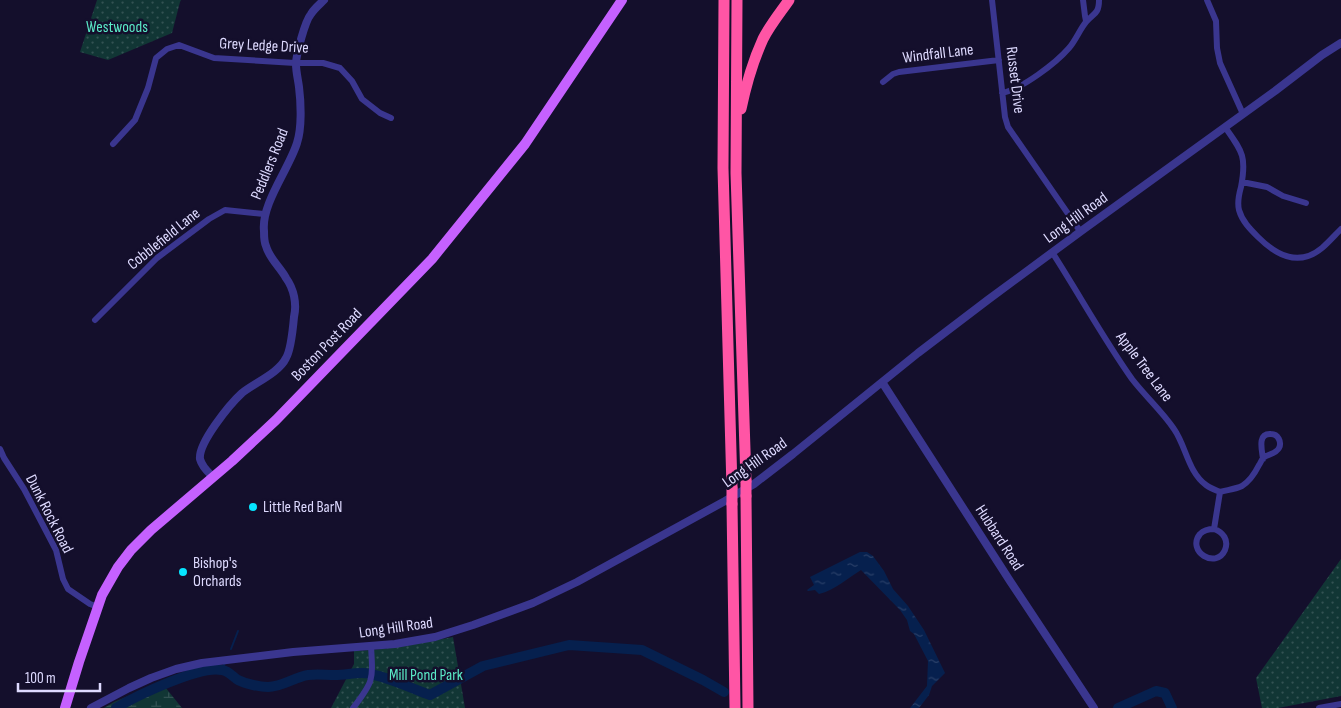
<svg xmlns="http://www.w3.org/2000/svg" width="1341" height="708" font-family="'Sofia Sans Condensed',sans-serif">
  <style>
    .wetland { fill: url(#wetland-marsh) }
    .park { fill: url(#park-dots) }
    .water { fill: url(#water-ripples) }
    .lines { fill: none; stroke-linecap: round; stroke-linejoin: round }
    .stream { stroke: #06204e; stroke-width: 2 }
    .river { stroke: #06204e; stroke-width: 10 }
    .minor { stroke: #3a368f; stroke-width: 6 }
    .tertiary { stroke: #3a368f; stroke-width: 8 }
    .primary { stroke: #c561ff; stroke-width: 10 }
    .motorway { stroke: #ff55a5; stroke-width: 11 }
    .motorway-bridge { stroke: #ff55a5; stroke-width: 11 }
    .poi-dot { fill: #06e5ff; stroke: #140f2c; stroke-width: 2 }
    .labels { text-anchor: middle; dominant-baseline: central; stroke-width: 5; stroke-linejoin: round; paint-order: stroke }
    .park-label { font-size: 16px; fill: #5aeac7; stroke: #140f2c }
    .street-label { font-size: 16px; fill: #dedaff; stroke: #140f2c }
    .poi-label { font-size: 16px; fill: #dedaff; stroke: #140f2c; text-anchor: start }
  </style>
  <defs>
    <pattern id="wetland-marsh" width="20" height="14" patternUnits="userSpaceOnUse" patternTransform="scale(1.25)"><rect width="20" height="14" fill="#113635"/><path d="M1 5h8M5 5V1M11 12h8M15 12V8" fill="none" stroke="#335253"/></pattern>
    <pattern id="park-dots" width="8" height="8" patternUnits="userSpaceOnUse" patternTransform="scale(1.25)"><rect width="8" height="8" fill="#113635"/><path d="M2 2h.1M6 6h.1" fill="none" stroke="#335253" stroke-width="1.8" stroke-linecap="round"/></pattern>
    <pattern id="water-ripples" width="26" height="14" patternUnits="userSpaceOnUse" patternTransform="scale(1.25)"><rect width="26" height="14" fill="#06204e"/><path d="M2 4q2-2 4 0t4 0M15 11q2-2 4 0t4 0" fill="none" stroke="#2a4069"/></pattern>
  </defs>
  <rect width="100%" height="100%" fill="#140f2c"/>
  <path class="wetland" d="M161,682L182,708H104L114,702Z"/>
  <path class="park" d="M97,0H181L180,2L172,33L108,60L80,52Z
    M1341,559V696L1278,708H1262L1256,678Z
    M453,637L465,708H331L354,664V651C388,650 420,643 453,637Z"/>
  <path class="water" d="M860,552H867L873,556L884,571L893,589L908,606L924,630L945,673L932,686L929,695L919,708H910L927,686L928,661L914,634L910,631L907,620L900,610L861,570C848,578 835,590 819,594L815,590L808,591L807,590L814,585L810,577Z"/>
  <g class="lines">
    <path class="stream" d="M231,649L238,631
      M222,669L225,663"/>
    <path class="river" d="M116,708C136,696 200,665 222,670C229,671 233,677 238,680C246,684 260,687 268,687C282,687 295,677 308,675C317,674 326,675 335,675C344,675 353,673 362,673C379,673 413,689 430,695L483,666L569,645L642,650L703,680L724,692
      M1118,708L1156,691L1165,693L1172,708"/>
    <path class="minor" d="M992,0L1005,117L1008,127L1080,231
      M1083,0L1085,16L1086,21
      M1207,0L1216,21L1217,48L1220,63L1243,114
      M883,82L893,74L899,72L999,60
      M1002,93C1022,89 1056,63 1069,48C1076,40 1080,29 1086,22C1094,13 1099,14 1099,0
      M1225,127C1242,151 1247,156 1241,187C1239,194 1237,202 1239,210C1242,221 1250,229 1258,237C1277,256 1299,267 1322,248C1329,242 1335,235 1341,229
      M113,144L135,120L148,88L156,58L167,49L179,45L214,58L295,63H323L340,68L352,81L362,99L380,113L391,118
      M1242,182L1267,187L1283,196L1306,203
      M1052,252C1079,294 1103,338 1132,379C1145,396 1162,411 1174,429C1186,446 1188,472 1206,485C1210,488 1215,490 1220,492L1214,529C1208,529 1204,530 1200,534C1186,551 1216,570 1225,550C1229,540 1223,532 1214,529
      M95,320L157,258L209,219L225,210L264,214
      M0,449L4,458L24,489L56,550L63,579L68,589L90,604L98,607
      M1220,492C1227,490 1236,489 1242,486C1250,481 1255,473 1259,465C1260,464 1262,459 1263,458C1268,454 1276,454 1279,448C1282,442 1278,434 1271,434C1257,433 1262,450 1263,459
      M353,708C374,681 373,680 371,646
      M1319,708L1341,704"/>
    <path class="tertiary" d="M882,382L1010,581L1094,708
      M213,477C208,472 202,467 200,459C198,443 230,404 242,393C254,383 279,373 286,358C291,350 293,328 294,317C297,304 294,289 286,278C280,267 269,258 266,246C264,242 264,236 264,231C261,204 289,169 297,143C302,128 301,103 299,87C298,79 296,72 296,64C296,55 305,21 311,14C314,9 320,4 324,0
      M91,708L129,688L151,678L176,669L202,663L293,652L395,644L435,637L473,625L533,603L577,582L725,501L754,484L793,454L918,353L989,299L1084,229L1275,91L1322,55L1341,43"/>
    <path class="primary" d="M65,708L79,662L102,595L118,567L131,550L151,530L232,461L276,420L432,259L525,144L622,0"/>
    <path class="motorway" d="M724,0L723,168L732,488
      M737,0L736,173L746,481
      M741,109C746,85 753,61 763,39C770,25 780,13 789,0
      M746,496L748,708
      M732,504L735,708"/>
    <path class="motorway-bridge" d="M746,481V496
      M732,488V504"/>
  </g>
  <g class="poi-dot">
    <circle cx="253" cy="507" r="5"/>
    <circle cx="183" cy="572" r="5"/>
  </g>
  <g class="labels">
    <g class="park-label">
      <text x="117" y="27">Westwoods</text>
      <text x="426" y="675">Mill Pond Park</text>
    </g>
    <g class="street-label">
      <text transform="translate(264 46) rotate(3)">Grey Ledge Drive</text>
      <text transform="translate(938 54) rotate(-7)">Windfall Lane</text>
      <text transform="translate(1015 80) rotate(83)">Russet Drive</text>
      <text transform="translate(270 164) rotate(-68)">Peddlers Road</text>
      <text transform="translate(1076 218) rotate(-36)">Long Hill Road</text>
      <text transform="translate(164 239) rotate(-39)">Cobblefield Lane</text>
      <text transform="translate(327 345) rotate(-46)">Boston Post Road</text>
      <text transform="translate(1144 367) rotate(53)">Apple Tree Lane</text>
      <text transform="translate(755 463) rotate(-35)">Long Hill Road</text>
      <text transform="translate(49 514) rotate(63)">Dunk Rock Road</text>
      <text transform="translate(999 538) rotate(57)">Hubbard Road</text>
      <text transform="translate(396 628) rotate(-8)">Long Hill Road</text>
    </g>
    <g class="poi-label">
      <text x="263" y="507">Little Red BarN</text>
      <text x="193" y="563">Bishop's<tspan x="193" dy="18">Orchards</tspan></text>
    </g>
  </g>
  <path d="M18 683v8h82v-8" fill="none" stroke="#dedaff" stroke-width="2.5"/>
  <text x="25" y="683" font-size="15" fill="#dedaff" stroke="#140f2c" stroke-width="4" paint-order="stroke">100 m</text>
</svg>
